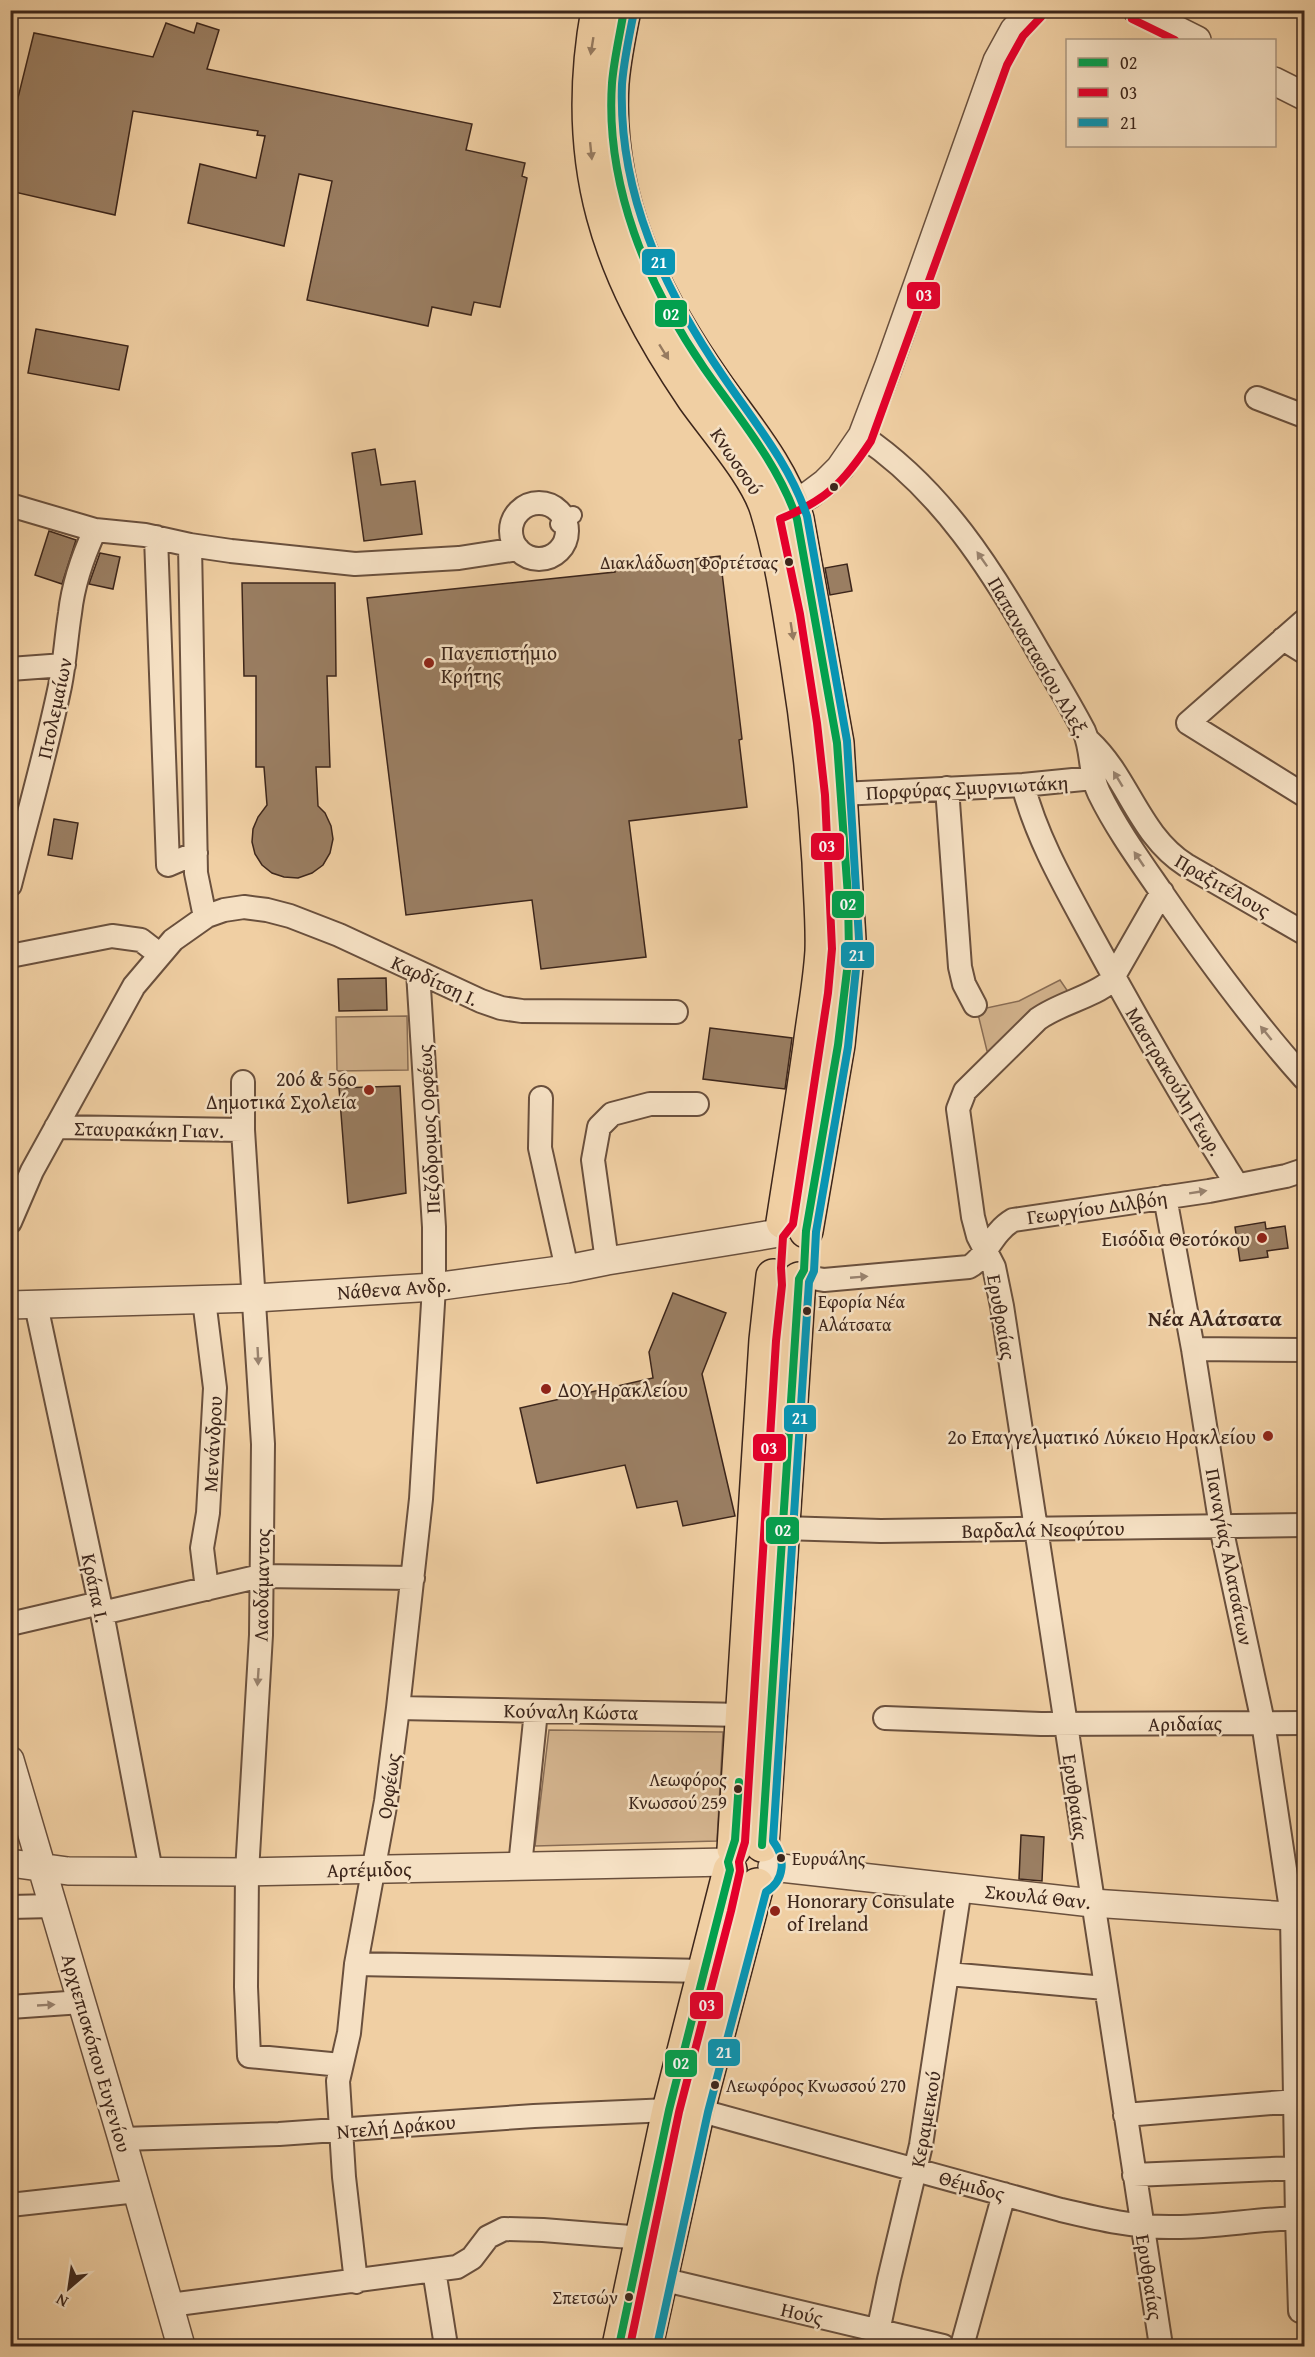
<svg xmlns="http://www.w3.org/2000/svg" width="1315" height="2357" font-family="'Gentium Book Plus',serif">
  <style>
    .green { fill: #d2b28c; stroke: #886c54; stroke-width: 1.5 }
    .building { fill: #9a7e62; stroke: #3d261b; stroke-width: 1.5 }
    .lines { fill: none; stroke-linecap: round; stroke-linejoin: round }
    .pedestrian-casing { stroke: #6a503d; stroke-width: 20 }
    .minor-casing { stroke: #6a503d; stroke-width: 26 }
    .tertiary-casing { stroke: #6a503d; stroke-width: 30 }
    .primary-casing { stroke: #3d261b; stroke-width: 36 }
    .pedestrian { stroke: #f5e0c3; stroke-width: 16 }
    .minor { stroke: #f5e0c3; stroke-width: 22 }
    .tertiary { stroke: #f5e0c3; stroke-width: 27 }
    .primary { stroke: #f0cfa3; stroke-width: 33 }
    .bus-1-casing { stroke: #f5e0c3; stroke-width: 12 }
    .bus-2-casing { stroke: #f5e0c3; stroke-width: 12 }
    .bus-3-casing { stroke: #f5e0c3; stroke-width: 12 }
    .bus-1 { stroke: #03a04e; stroke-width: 8 }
    .bus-2 { stroke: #e4002b; stroke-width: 8 }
    .bus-3 { stroke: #0995b3; stroke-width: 8 }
    .oneway { fill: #967a5f }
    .oneway2 { fill: #99836f }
    .bus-dot { fill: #3d261b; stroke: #f5e0c3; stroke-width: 2 }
    .poi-dot { fill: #8f2418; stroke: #f5e0c3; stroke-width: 2 }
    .labels { text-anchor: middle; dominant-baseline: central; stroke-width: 5; stroke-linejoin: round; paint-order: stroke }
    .bus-label { font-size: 18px; fill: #3d261b; stroke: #f5e0c3; text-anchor: end }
    .street-label { font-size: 20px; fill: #3d261b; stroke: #f5e0c3 }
    .poi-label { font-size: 20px; fill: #3d261b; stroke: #f5e0c3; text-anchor: start }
    .neighbourhood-label { font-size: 21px; font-weight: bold; fill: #3d261b; stroke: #f5e0c3 }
    .line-badge { stroke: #f5e0c3; stroke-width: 2 }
    .badge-label { font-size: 16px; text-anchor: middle; font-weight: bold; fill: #fff }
  </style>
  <rect width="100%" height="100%" fill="#f0cfa3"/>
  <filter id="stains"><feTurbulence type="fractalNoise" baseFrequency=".00333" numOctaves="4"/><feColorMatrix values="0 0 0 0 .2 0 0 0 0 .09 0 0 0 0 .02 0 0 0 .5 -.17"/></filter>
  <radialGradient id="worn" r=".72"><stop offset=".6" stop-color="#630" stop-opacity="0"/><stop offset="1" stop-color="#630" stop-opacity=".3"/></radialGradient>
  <path class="green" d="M1060,980L1071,996L993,1054L987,1051L977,1010L1019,1001Z
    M407,1016L408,1070L337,1071L336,1017Z
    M549,1730L723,1732L717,1841L535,1846Z"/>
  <path class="building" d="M166,23L194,33L197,23L219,30L207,69L472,124L466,150L525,163L522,176L527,178L500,307L474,302L471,315L432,307L428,326L307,300L332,181L299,174L284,246L188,223L200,164L256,178L265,136L257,135L258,131L133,111L115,215L10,191V130L34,33L153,57Z
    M36,329L128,346L119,390L28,373Z
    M375,449L381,485L415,481L422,534L364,541L352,453Z
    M49,531L76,540L62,584L35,575Z
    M100,553L120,557L113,589L89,584Z
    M720,556L742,739L739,740L747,807L629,821L646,957L541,969L532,900L406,915L367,598L615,572V568Z
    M847,564L852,591L830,595L825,568Z
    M242,583H335L336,676H327L330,767H316L318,806L325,813L331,826L333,839L330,853L323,865L312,873L298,878L284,877L272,873L262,865L255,854L252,842L253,829L258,817L267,805L264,767H256V676H244Z
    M54,819L78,823L72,859L48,855Z
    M386,978L387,1010L339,1011L338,979Z
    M710,1028L792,1038L785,1089L703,1079Z
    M400,1086L406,1193L348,1203L339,1088Z
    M1265,1222L1266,1229L1285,1226L1288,1248L1267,1251L1268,1257L1240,1261L1235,1227Z
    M673,1293L726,1313L702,1374L735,1516L683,1526L677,1501L637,1508L625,1465L537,1483L520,1408L653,1378L649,1352Z
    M1021,1835L1044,1837L1042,1881L1019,1879Z"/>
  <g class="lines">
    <defs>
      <path id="pedestrian" d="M559,524L573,515"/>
      <path id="minor" d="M1257,398L1304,416
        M862,436C941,489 992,570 1038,651C1054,678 1070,704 1084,731C1093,751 1089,773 1099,793C1116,828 1140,861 1162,893C1206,957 1252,1020 1304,1078
        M511 531a28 28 0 1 1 56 0a28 28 0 1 1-56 0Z
        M10,505L95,530L145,535L190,545L231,551L355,564L459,558L518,549
        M156,537L168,865L196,853
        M190,545L196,873L205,917
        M1304,621L1188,723L1304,795
        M1283,639L1304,652
        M10,669L64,665
        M1089,741C1129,778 1138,834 1186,865L1304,933
        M1023,785C1037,840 1068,892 1095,942C1140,1025 1187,1106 1237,1185
        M947,788L960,967L964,984L975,1005
        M841,794L1023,785L1093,778
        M10,885C27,819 46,753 60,686C65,661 66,638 70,613C73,585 83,556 95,530
        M10,956L112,936L141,940L159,954
        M243,1082V1130L263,1444L261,1635L247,1872L246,1987L249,2056L341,2065
        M541,1098L540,1148L567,1269
        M56,1127L243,1130
        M1165,1197L1193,1349L1221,1527L1263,1722L1292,1916L1297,2218L1300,2311H1304
        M10,1222L32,1171L134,986L173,940L207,916L224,910L244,907L267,910L290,916L339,935L481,1001L501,1008L522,1011L676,1012
        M607,1261L593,1160L599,1127L612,1114L650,1104H697
        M801,1276L824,1280L969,1267C987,1257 991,1233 1013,1220L1209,1191L1286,1176L1304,1170
        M204,1300L215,1388L208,1513L202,1548L207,1589
        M36,1305L102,1613L151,1871
        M1193,1349L1304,1350
        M782,1528L881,1531L1304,1525
        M102,1613L261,1576L413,1578
        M10,1624L100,1603
        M398,1708L743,1715
        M885,1718L1041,1724L1304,1723
        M520,1866L536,1711
        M10,1907L53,1906
        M356,1964L705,1971
        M948,1974L1105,1988
        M10,2007L82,2002
        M698,2110L1061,2210C1099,2219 1137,2228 1175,2227C1219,2227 1261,2218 1304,2218
        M1125,2115L1296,2101
        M122,2139L279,2134L534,2116L669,2110
        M1134,2175L1296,2168
        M10,2205L137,2191
        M434,2270L446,2346
        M661,2279L943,2346
        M356,2282L344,2177L338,2081L349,2033L356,1964L386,1801L398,1708L421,1499L434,1287V1227L418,972
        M170,2305L457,2267L472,2258L488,2237L504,2229L543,2230L643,2238
        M875,2346L889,2279L921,2145L960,1888
        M962,2346L1004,2194
        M1161,2346L1002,1306L994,1267L978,1236L973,1217L958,1109L965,1091L1038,1019C1060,1003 1093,997 1111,981L1162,892"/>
      <path id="tertiary" d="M1137,10L1197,40
        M1274,81L1304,96
        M772,510L809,495L825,483L840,468L862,436L889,365L997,61L1014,30L1033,10
        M10,1305L255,1298L434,1287L567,1269L607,1261L773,1234
        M10,1760L122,2139L181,2346
        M10,1863L68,1871L247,1872L728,1862
        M772,1867L1092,1903L1304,1917"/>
      <path id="primary" d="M598,10C570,164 608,273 694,399C716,430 757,476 767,510C782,559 789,610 797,660C808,728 815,793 819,862C820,892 823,922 822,951C820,983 814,1014 810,1046C802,1104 792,1163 783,1222
        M624,10C619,34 614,58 612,83C605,196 651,292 715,383C745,426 782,468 797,519L837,743L849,939L838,1045L806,1231
        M762,1845L799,1279
        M734,1849L766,1340L773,1276
        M619,2346L669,2110L730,1870
        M646,2346L698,2110L757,1885"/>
    </defs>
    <use href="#pedestrian" class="pedestrian-casing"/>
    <use href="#minor" class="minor-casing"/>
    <use href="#tertiary" class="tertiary-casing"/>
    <use href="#primary" class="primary-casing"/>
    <use href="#pedestrian" class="pedestrian"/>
    <use href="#minor" class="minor"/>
    <use href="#tertiary" class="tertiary"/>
    <use href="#primary" class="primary"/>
    <defs>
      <path id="bus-1" d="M624,10C620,34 614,59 612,83C605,185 647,285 704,368C738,417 777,462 797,519L837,743L848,896L849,954L838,1045L806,1231L804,1270L799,1279L762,1845
        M619,2346L669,2110L730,1870L728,1862L735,1840L739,1782"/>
      <path id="bus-2" d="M1132,19L1175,40
        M630,2346L679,2112L731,1911L740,1871L739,1862L745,1842L776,1341L782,1285L781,1268L783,1237L793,1224L828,993L832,949L825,795L817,723L800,614L780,519C827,500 844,482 871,441L1007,65L1023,36L1041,17"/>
      <path id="bus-3" d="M634,12C629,36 624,60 622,84C618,193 663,288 723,376C754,422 789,463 807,516L847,741L859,939L848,1047L816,1232L814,1271L809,1282L773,1841C786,1858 785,1880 766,1892L708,2112L657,2346"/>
    </defs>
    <use href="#bus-1" class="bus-1-casing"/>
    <use href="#bus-2" class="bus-2-casing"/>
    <use href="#bus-3" class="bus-3-casing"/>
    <use href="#bus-1" class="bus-1"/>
    <use href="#bus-2" class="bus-2"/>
    <use href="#bus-3" class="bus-3"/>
  </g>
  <defs><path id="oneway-solid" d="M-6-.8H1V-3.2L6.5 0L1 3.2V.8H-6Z" transform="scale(1.5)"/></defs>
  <g class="oneway">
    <use href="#oneway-solid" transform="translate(592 46) rotate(99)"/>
    <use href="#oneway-solid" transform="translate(591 151) rotate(84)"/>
    <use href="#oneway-solid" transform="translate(664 352) rotate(58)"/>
    <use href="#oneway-solid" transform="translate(792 631) rotate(81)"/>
  </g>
  <g class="oneway2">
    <use href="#oneway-solid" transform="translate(982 559) rotate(-125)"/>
    <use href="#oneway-solid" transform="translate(1118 779) rotate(-121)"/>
    <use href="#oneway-solid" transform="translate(1139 859) rotate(-124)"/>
    <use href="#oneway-solid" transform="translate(1266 1033) rotate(-129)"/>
    <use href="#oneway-solid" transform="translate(1198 1192) rotate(-9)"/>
    <use href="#oneway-solid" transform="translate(859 1277) rotate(-5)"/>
    <use href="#oneway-solid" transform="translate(258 1356) rotate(87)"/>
    <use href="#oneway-solid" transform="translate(258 1677) rotate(94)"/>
    <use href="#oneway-solid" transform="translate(46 2005) rotate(-3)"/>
  </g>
  <g class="bus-dot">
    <circle cx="834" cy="487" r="5"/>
    <circle cx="789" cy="562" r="5"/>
    <circle cx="807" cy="1311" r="5"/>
    <circle cx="738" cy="1789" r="5"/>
    <circle cx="781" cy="1858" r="5"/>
    <circle cx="715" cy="2085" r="5"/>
    <circle cx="629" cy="2297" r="5"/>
  </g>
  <g class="poi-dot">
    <circle cx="429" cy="663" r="6"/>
    <circle cx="369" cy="1090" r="6"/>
    <circle cx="1262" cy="1238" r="6"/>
    <circle cx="546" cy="1389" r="6"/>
    <circle cx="1268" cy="1436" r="6"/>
    <circle cx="775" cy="1911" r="6"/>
  </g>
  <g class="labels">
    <g class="bus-label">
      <text x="778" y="562">Διακλάδωση Φορτέτσας</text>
      <text x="818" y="1301" text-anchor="start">Εφορία Νέα<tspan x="818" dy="23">Αλάτσατα</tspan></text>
      <text x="727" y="1779">Λεωφόρος<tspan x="727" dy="23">Κνωσσού 259</tspan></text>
      <text x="792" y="1858" text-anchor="start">Ευρυάλης</text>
      <text x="726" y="2085" text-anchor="start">Λεωφόρος Κνωσσού 270</text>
      <text x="618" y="2297">Σπετσών</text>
    </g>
    <g class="street-label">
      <text transform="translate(737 461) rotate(56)">Κνωσσού</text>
      <text transform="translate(1039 657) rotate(60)">Παπαναστασίου Αλεξ.</text>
      <text transform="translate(54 708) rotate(-78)">Πτολεμαίων</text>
      <text transform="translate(967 787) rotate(-3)">Πορφύρας Σμυρνιωτάκη</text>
      <text transform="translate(1223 885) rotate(30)">Πραξιτέλους</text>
      <text transform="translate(435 980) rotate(25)">Καρδίτση Ι.</text>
      <text transform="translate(1175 1081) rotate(59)">Μαστρακούλη Γεωρ.</text>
      <text transform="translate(149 1129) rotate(1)">Σταυρακάκη Γιαν.</text>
      <text transform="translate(428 1129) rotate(-93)">Πεζόδρομος Ορφέως</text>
      <text transform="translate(1097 1207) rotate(-8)">Γεωργίου Διλβόη</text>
      <text transform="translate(394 1288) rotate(-4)">Νάθενα Ανδρ.</text>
      <text transform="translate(1002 1317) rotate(80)">Ερυθραίας</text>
      <text transform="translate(212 1444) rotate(-87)">Μενάνδρου</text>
      <text transform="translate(1043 1529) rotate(-1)">Βαρδαλά Νεοφύτου</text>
      <text transform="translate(1230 1557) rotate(79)">Παναγίας Αλατσάτων</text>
      <text transform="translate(261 1585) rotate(-89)">Λαοδάμαντος</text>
      <text transform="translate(96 1588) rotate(78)">Κράπα Ι.</text>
      <text transform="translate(571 1711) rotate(1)">Κούναλη Κώστα</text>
      <text transform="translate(1185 1723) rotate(-1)">Αριδαίας</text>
      <text transform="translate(388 1786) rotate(-82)">Ορφέως</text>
      <text transform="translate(1076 1797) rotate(82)">Ερυθραίας</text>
      <text transform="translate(369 1869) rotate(-1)">Αρτέμιδος</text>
      <text transform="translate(1038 1896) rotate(6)">Σκουλά Θαν.</text>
      <text transform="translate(97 2053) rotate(74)">Αρχιεπισκόπου Ευγενίου</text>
      <text transform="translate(925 2119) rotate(-80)">Κεραμεικού</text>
      <text transform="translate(396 2126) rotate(-5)">Ντελή Δράκου</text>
      <text transform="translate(972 2185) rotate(15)">Θέμιδος</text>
      <text transform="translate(1150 2277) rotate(81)">Ερυθραίας</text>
      <text transform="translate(802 2313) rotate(13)">Ηούς</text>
    </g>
    <g class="poi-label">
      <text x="441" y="652">Πανεπιστήμιο<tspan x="441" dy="23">Κρήτης</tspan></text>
      <text x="357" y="1078" text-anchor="end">20ό &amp; 56ο<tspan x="357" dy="23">Δημοτικά Σχολεία</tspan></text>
      <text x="1250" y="1238" text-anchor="end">Εισόδια Θεοτόκου</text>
      <text x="558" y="1389">ΔΟΥ Ηρακλείου</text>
      <text x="1256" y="1436" text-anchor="end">2ο Επαγγελματικό Λύκειο Ηρακλείου</text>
      <text x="787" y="1900">Honorary Consulate<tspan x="787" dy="23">of Ireland</tspan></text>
    </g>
    <g class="neighbourhood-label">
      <text x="1215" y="1318">Νέα Αλάτσατα</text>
    </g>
  </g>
  <g class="line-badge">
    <rect x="641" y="248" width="35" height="28" rx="6" fill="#0995b3"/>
    <rect x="906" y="281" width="35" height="29" rx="6" fill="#e4002b"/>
    <rect x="654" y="299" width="34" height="29" rx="6" fill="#03a04e"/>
    <rect x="810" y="832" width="35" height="29" rx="6" fill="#e4002b"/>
    <rect x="831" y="890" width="34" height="29" rx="6" fill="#03a04e"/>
    <rect x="840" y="941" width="35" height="28" rx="6" fill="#0995b3"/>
    <rect x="783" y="1404" width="34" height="29" rx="6" fill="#0995b3"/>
    <rect x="752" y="1433" width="35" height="29" rx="6" fill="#e4002b"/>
    <rect x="765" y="1516" width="35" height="29" rx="6" fill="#03a04e"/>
    <rect x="689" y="1991" width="35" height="29" rx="6" fill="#e4002b"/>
    <rect x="707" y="2038" width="34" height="29" rx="6" fill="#0995b3"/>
    <rect x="664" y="2049" width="34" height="29" rx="6" fill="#03a04e"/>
  </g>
  <g class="badge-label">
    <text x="659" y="268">21</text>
    <text x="924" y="301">03</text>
    <text x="671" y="320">02</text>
    <text x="827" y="852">03</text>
    <text x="848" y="910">02</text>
    <text x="857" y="961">21</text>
    <text x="800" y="1424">21</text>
    <text x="769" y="1454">03</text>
    <text x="783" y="1536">02</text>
    <text x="707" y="2011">03</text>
    <text x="724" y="2058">21</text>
    <text x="681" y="2069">02</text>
  </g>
  <rect width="1315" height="2357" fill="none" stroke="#f0cfa3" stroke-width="36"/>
  <rect x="12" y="12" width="1291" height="2333" fill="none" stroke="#3d261b" stroke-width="3"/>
  <rect x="18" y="18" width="1279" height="2321" fill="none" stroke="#3d261b" stroke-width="1.5"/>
  <rect x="1066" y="39" width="210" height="108" fill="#f5e0c3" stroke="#ab9680" stroke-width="1.5"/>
  <rect x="1078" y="58" width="30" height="9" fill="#03a04e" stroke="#ab9680" stroke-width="1.5"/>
  <text x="1120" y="69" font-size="18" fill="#3d261b">02</text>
  <rect x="1078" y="88" width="30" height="9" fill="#e4002b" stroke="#ab9680" stroke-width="1.5"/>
  <text x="1120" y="99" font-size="18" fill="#3d261b">03</text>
  <rect x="1078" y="118" width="30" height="9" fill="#0995b3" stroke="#ab9680" stroke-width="1.5"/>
  <text x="1120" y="129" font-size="18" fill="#3d261b">21</text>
  <g transform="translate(69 2288) rotate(209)" stroke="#f5e0c3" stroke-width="4.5" paint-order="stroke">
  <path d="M0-4.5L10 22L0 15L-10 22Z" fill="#3d261b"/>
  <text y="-9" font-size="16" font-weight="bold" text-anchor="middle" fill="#3d261b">N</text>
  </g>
  <rect width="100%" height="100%" filter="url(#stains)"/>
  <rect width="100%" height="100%" fill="url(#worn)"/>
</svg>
